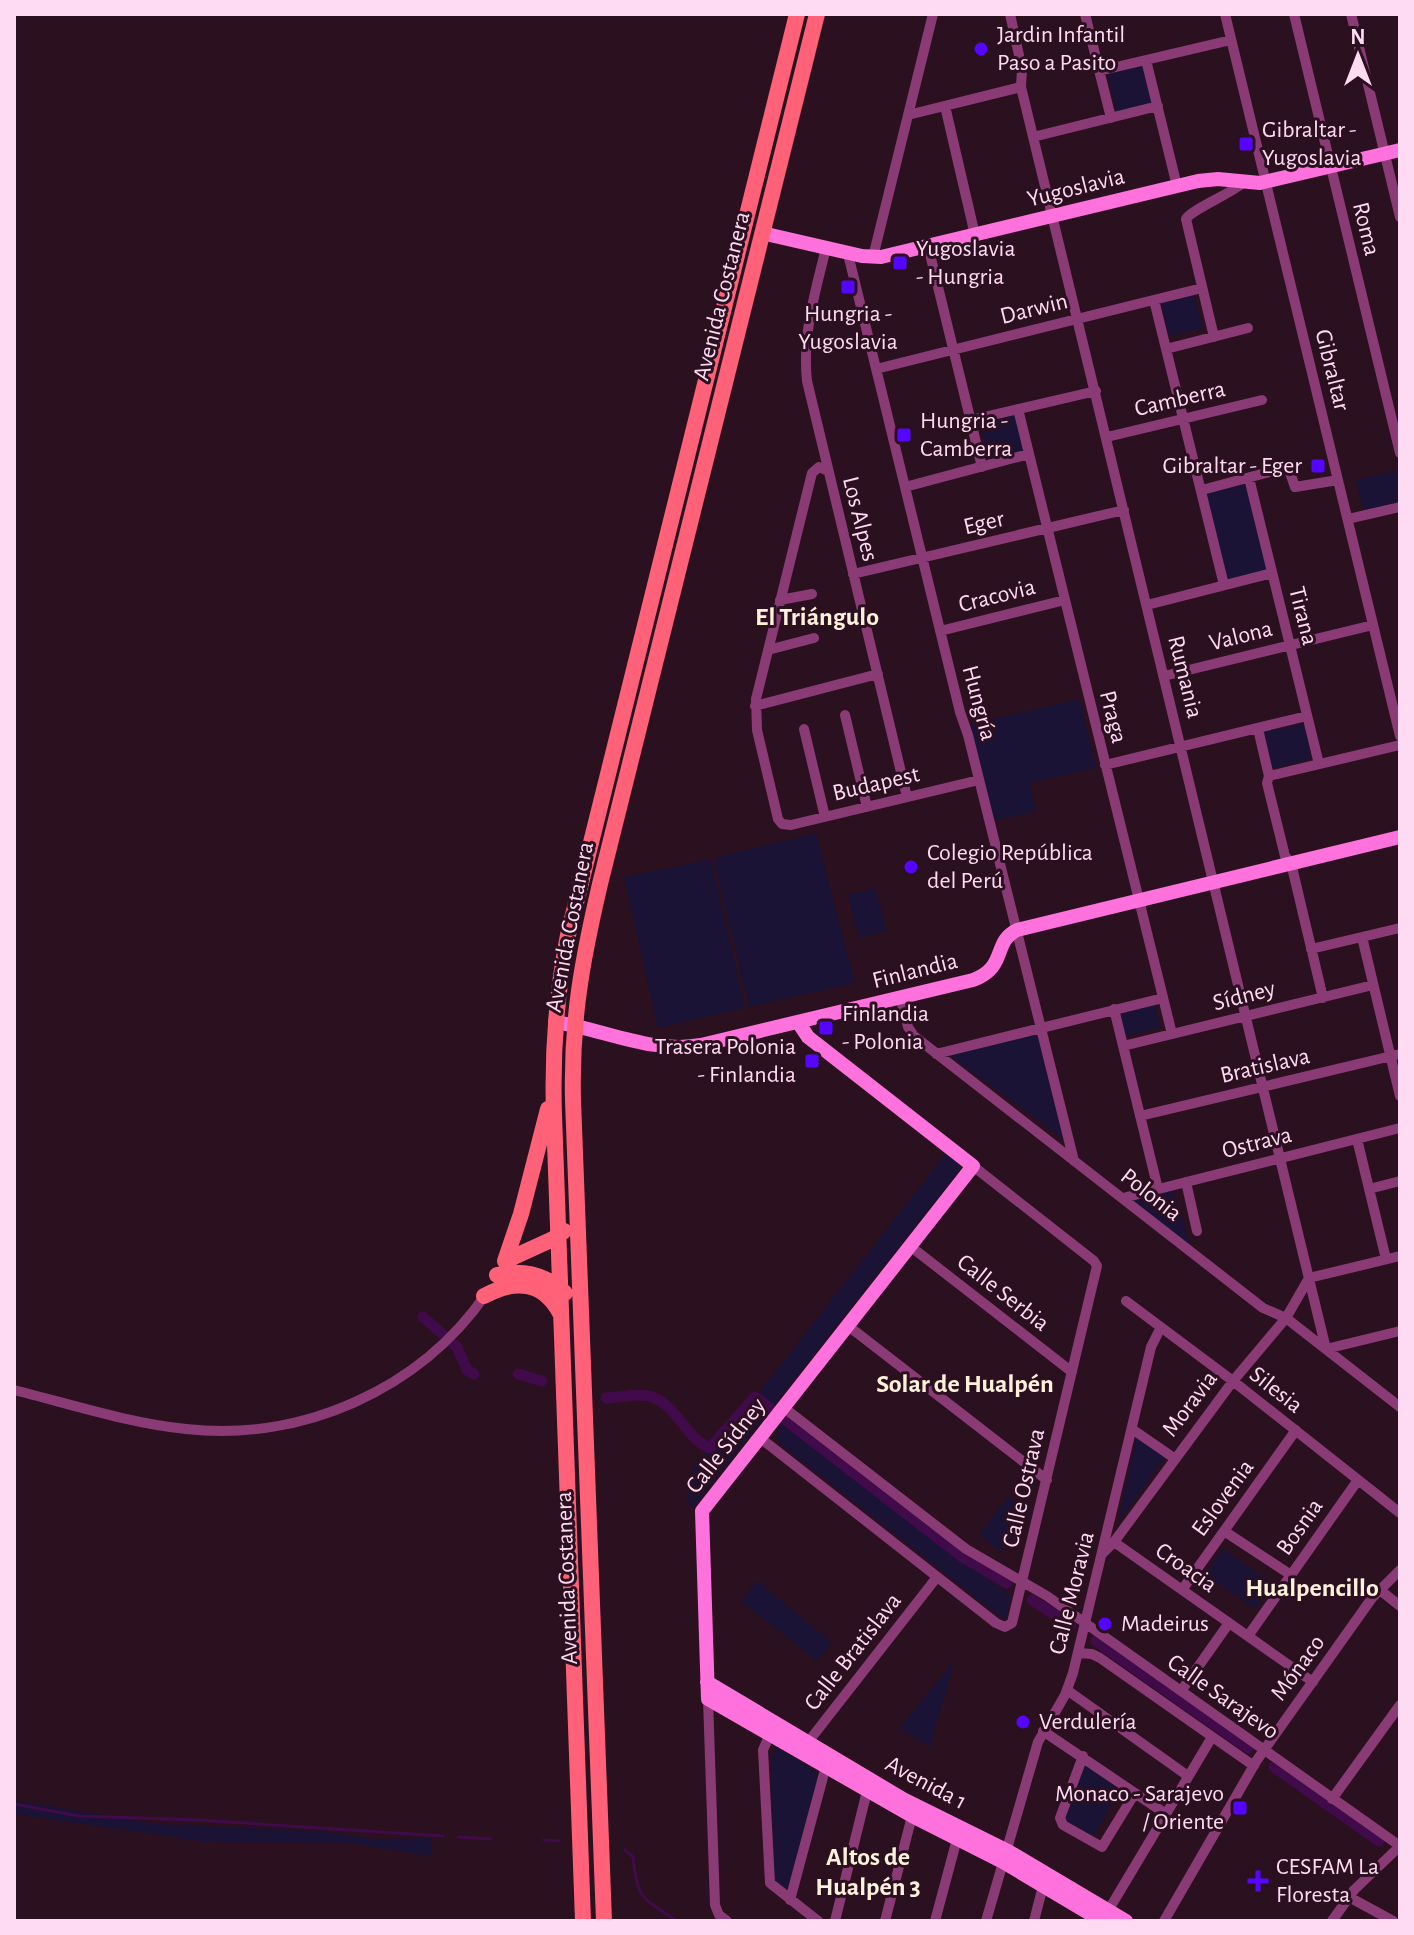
<svg xmlns="http://www.w3.org/2000/svg" width="1414" height="1935" font-family="'Alegreya Sans',sans-serif">
  <style>
    .green { fill: #1a1335 }
    .lines { fill: none; stroke-linecap: round; stroke-linejoin: round }
    .stream { stroke: #410a4a; stroke-width: 3 }
    .canal { stroke: #410a4a; stroke-width: 11 }
    .street { stroke: #8a3b75; stroke-width: 10 }
    .secondary { stroke: #ff71dc; stroke-width: 14 }
    .primary { stroke: #ff6179; stroke-width: 16 }
    .poi-dot { fill: #5606ff; stroke: #2b1020; stroke-width: 3 }
    .labels { text-anchor: middle; dominant-baseline: central; stroke-width: 6; stroke-linejoin: round; paint-order: stroke }
    .poi-label { font-size: 24px; fill: #ffdaf3; stroke: #2b1020; text-anchor: start }
    .street-label { font-size: 24px; fill: #ffdaf3; stroke: #2b1020 }
    .neighbourhood-label { font-size: 26px; font-weight: bold; fill: #fff1dc; stroke: #2b1020 }
  </style>
  <rect width="100%" height="100%" fill="#2b1020"/>
  <path class="green" d="M1144,64L1153,104L1117,113L1107,72Z
    M1194,294L1203,328L1169,336L1161,302Z
    M1015,411L1025,451L989,460L979,419Z
    M1397,470L1400,484V504L1364,513L1356,480Z
    M1247,483L1268,571L1227,580L1206,493Z
    M1080,699L1096,768L1030,783L1036,811L992,821L970,724Z
    M1304,724L1311,759L1272,768L1264,732Z
    M816,833L855,983L749,1007L714,858Z
    M711,859L745,1008L658,1028L624,877Z
    M875,888L887,931L859,938L848,895Z
    M1156,1005L1160,1028L1125,1036L1119,1014Z
    M1037,1033L1063,1139L948,1054Z
    M946,1153L959,1164V1171L693,1507L688,1503C689,1482 689,1456 714,1450Z
    M1171,1183L1191,1247L1124,1194Z
    M780,1423L957,1559L1011,1595L1007,1617L1002,1618L784,1447L776,1437Z
    M1137,1436L1165,1457L1118,1523Z
    M1008,1496L1030,1513L1001,1552L979,1535Z
    M1223,1549L1273,1584L1255,1609L1205,1574Z
    M757,1581L832,1642L817,1661L741,1601Z
    M955,1660L930,1747L899,1728Z
    M776,1747L820,1774L789,1889L774,1881L771,1760Z
    M1082,1763L1117,1787L1118,1794L1093,1837L1065,1823L1063,1818Z
    M14,1800L156,1824L318,1831L374,1839L430,1838L432,1856L349,1843L207,1842L14,1814Z"/>
  <g class="lines">
    <path class="stream" d="M14,1804L79,1816L198,1820L443,1836
      M458,1837L491,1839
      M544,1840L559,1841
      M625,1850L633,1857C637,1900 643,1898 677,1921"/>
    <path class="canal" d="M423,1317L457,1347L467,1370L474,1374
      M518,1374L542,1381
      M606,1398C620,1398 638,1392 652,1397C677,1405 686,1439 710,1448L755,1397L771,1409
      M788,1422L961,1556L1007,1583
      M1032,1600L1071,1625
      M1096,1641L1248,1748
      M1274,1767L1379,1841"/>
    <path class="street" d="M1010,14L1022,69L1021,87L1326,1349L1400,1331
      M1085,14L1111,118
      M1225,14L1400,736
      M1294,14L1400,453
      M1351,14L1400,217
      M1146,60L1177,186
      M1099,71L1231,40
      M945,106L975,235
      M908,115L1021,87
      M1033,137L1158,106
      M928,246L982,467
      M826,248C815,293 802,335 807,381L907,797
      M848,254L960,712L968,735L1074,1161
      M873,257L933,14
      M1154,300L1224,585
      M1214,337L1186,219C1191,210 1230,194 1243,183
      M1166,349L1248,328
      M876,369L1202,288
      M1018,409L1172,1034
      M971,420L1096,391
      M1107,437L1262,400
      M828,471L819,467L812,473L756,699L757,730L778,819L782,824L791,825L979,780
      M1249,478L1319,764
      M905,487L1029,454
      M1202,490L1284,468L1289,470L1295,487L1338,480
      M1348,519L1400,507
      M853,574L1124,510
      M780,600L812,594
      M1147,605L1272,573
      M940,631L1065,600
      M768,650L814,638
      M1164,676L1373,625
      M755,706L878,674
      M845,715L867,807
      M804,729L825,817
      M1258,729L1269,776L1267,783L1285,856L1291,863L1323,998
      M1105,765L1307,716
      M1269,776L1400,745
      M1362,937L1400,1096
      M1311,949L1400,928
      M900,997L908,1027L914,1036L1263,1308L1286,1318L1400,1407
      M1114,1009L1158,1189
      M1123,1046L1373,985
      M936,1054L1163,998
      M1140,1116L1400,1054
      M1357,1139L1386,1259
      M1186,1182L1197,1231
      M1369,1189L1400,1181
      M1123,1198L1400,1128
      M910,1246L1072,1372
      M1126,1301L1233,1381L1400,1513
      M847,1325L1047,1480
      M14,1390C70,1404 128,1423 186,1429C301,1442 420,1390 486,1294
      M783,1407L966,1549L1047,1596L1400,1846
      M1132,1429L1174,1458
      M759,1437L996,1623L1005,1627L1012,1623L1097,1266L1094,1261L973,1166
      M1224,1531L1291,1575
      M1114,1542L1313,1682
      M1103,1553L1114,1542L1233,1381L1286,1318L1309,1278L1400,1256
      M1182,1590L1296,1430
      M1380,1590L1400,1606
      M1248,1636L1358,1480
      M1078,1653L1092,1654L1100,1658L1254,1766
      M1067,1690L1188,1776
      M1181,1691L1229,1623
      M708,1699L715,1905L719,1915L727,1921
      M1043,1731L1166,1814
      M770,1734L763,1750L770,1883L818,1921
      M805,1746L937,1577
      M1083,1756L1060,1818L1063,1825L1102,1847L1135,1793
      M1332,1799L1400,1705
      M1349,1897L1393,1921
      M790,1900L826,1766
      M1108,1911L1212,1737
      M835,1921L867,1791
      M885,1921L912,1816
      M935,1921L957,1839
      M986,1921L1038,1742L1065,1695L1073,1673L1151,1347L1161,1327
      M1034,1921L1043,1886
      M1164,1921L1257,1760L1372,1598L1400,1570
      M1332,1921L1354,1890L1400,1846"/>
    <path class="secondary" d="M762,233L862,256L881,257L1198,181L1218,179L1260,183L1400,150
      M555,1022C603,1029 652,1054 701,1045L973,980C1008,967 992,942 1017,930L1400,837
      M798,1022L808,1037L973,1166L702,1511L708,1699L912,1816L1003,1862L1102,1921
      M707,1682L903,1799L1008,1851L1126,1921"/>
    <path class="primary" d="M505,1261L521,1214L548,1109
      M505,1261L553,1239L564,1231
      M497,1275C523,1269 546,1275 565,1293
      M484,1296C515,1279 543,1281 560,1313
      M583,1921L554,1115C552,1053 556,995 568,935L797,14
      M604,1921L573,1100C571,1020 582,961 600,884L817,14"/>
  </g>
  <g class="poi-dot">
    <circle cx="981" cy="49" r="8"/>
    <rect x="1238" y="136" width="16" height="16" rx="4"/>
    <rect x="892" y="255" width="16" height="16" rx="4"/>
    <rect x="840" y="279" width="16" height="16" rx="4"/>
    <rect x="896" y="427" width="16" height="16" rx="4"/>
    <rect x="1310" y="458" width="16" height="16" rx="4"/>
    <circle cx="911" cy="867" r="8"/>
    <rect x="818" y="1020" width="16" height="16" rx="4"/>
    <rect x="804" y="1053" width="16" height="16" rx="4"/>
    <circle cx="1105" cy="1624" r="8"/>
    <circle cx="1023" cy="1722" r="8"/>
    <rect x="1232" y="1800" width="16" height="16" rx="4"/>
    <path d="M1254 1869h8v8h8v8h-8v8h-8v-8h-8v-8h8z"/>
  </g>
  <g class="labels">
    <g class="poi-label">
      <text x="997" y="35">Jardin Infantil<tspan x="997" dy="28">Paso a Pasito</tspan></text>
      <text x="1262" y="130">Gibraltar -<tspan x="1262" dy="28">Yugoslavia</tspan></text>
      <text x="916" y="249">Yugoslavia<tspan x="916" dy="28">- Hungria</tspan></text>
      <text x="848" y="314" text-anchor="middle">Hungria -<tspan x="848" dy="28">Yugoslavia</tspan></text>
      <text x="920" y="421">Hungria -<tspan x="920" dy="28">Camberra</tspan></text>
      <text x="1302" y="466" text-anchor="end">Gibraltar - Eger</text>
      <text x="927" y="853">Colegio República<tspan x="927" dy="28">del Perú</tspan></text>
      <text x="842" y="1014">Finlandia<tspan x="842" dy="28">- Polonia</tspan></text>
      <text x="796" y="1047" text-anchor="end">Trasera Polonia<tspan x="796" dy="28">- Finlandia</tspan></text>
      <text x="1121" y="1624">Madeirus</text>
      <text x="1039" y="1722">Verdulería</text>
      <text x="1224" y="1794" text-anchor="end">Monaco - Sarajevo<tspan x="1224" dy="28">/ Oriente</tspan></text>
      <text x="1276" y="1867">CESFAM La<tspan x="1276" dy="28">Floresta</tspan></text>
    </g>
    <g class="street-label">
      <text transform="translate(1076 188) rotate(-14)">Yugoslavia</text>
      <text transform="translate(1366 229) rotate(76)">Roma</text>
      <text transform="translate(722 296) rotate(-76)">Avenida Costanera</text>
      <text transform="translate(1034 309) rotate(-14)">Darwin</text>
      <text transform="translate(1332 370) rotate(76)">Gibraltar</text>
      <text transform="translate(1180 399) rotate(-13)">Camberra</text>
      <text transform="translate(860 519) rotate(76)">Los Alpes</text>
      <text transform="translate(984 523) rotate(-13)">Eger</text>
      <text transform="translate(997 596) rotate(-14)">Cracovia</text>
      <text transform="translate(1303 616) rotate(76)">Tirana</text>
      <text transform="translate(1241 636) rotate(-14)">Valona</text>
      <text transform="translate(1185 677) rotate(76)">Rumania</text>
      <text transform="translate(979 703) rotate(75)">Hungría</text>
      <text transform="translate(1113 717) rotate(76)">Praga</text>
      <text transform="translate(876 784) rotate(-13)">Budapest</text>
      <text transform="translate(570 927) rotate(-79)">Avenida Costanera</text>
      <text transform="translate(915 971) rotate(-14)">Finlandia</text>
      <text transform="translate(1244 996) rotate(-14)">Sídney</text>
      <text transform="translate(1265 1066) rotate(-13)">Bratislava</text>
      <text transform="translate(1257 1143) rotate(-14)">Ostrava</text>
      <text transform="translate(1151 1195) rotate(38)">Polonia</text>
      <text transform="translate(1003 1293) rotate(38)">Calle Serbia</text>
      <text transform="translate(1276 1390) rotate(38)">Silesia</text>
      <text transform="translate(1190 1404) rotate(-53)">Moravia</text>
      <text transform="translate(726 1446) rotate(-52)">Calle Sídney</text>
      <text transform="translate(1024 1488) rotate(-77)">Calle Ostrava</text>
      <text transform="translate(1223 1498) rotate(-54)">Eslovenia</text>
      <text transform="translate(1300 1527) rotate(-55)">Bosnia</text>
      <text transform="translate(1186 1568) rotate(35)">Croacia</text>
      <text transform="translate(567 1578) rotate(-92)">Avenida Costanera</text>
      <text transform="translate(1072 1593) rotate(-76)">Calle Moravia</text>
      <text transform="translate(853 1652) rotate(-52)">Calle Bratislava</text>
      <text transform="translate(1298 1668) rotate(-54)">Mónaco</text>
      <text transform="translate(1223 1697) rotate(35)">Calle Sarajevo</text>
      <text transform="translate(926 1783) rotate(28)">Avenida 1</text>
    </g>
    <g class="neighbourhood-label">
      <text x="817" y="617">El Triángulo</text>
      <text x="965" y="1384">Solar de Hualpén</text>
      <text x="1312" y="1588">Hualpencillo</text>
      <text x="868" y="1857">Altos de<tspan x="868" dy="30">Hualpén 3</tspan></text>
    </g>
  </g>
  <rect width="1414" height="1935" fill="none" stroke="#ffdaf3" stroke-width="32"/>
  <g transform="translate(1358 56)" stroke="#2b1020" stroke-width="6" paint-order="stroke">
  <path d="M0-6L14 30L0 20L-14 30Z" fill="#ffdaf3"/>
  <text y="-12" font-size="22" font-weight="bold" text-anchor="middle" fill="#ffdaf3">N</text>
  </g>
</svg>
